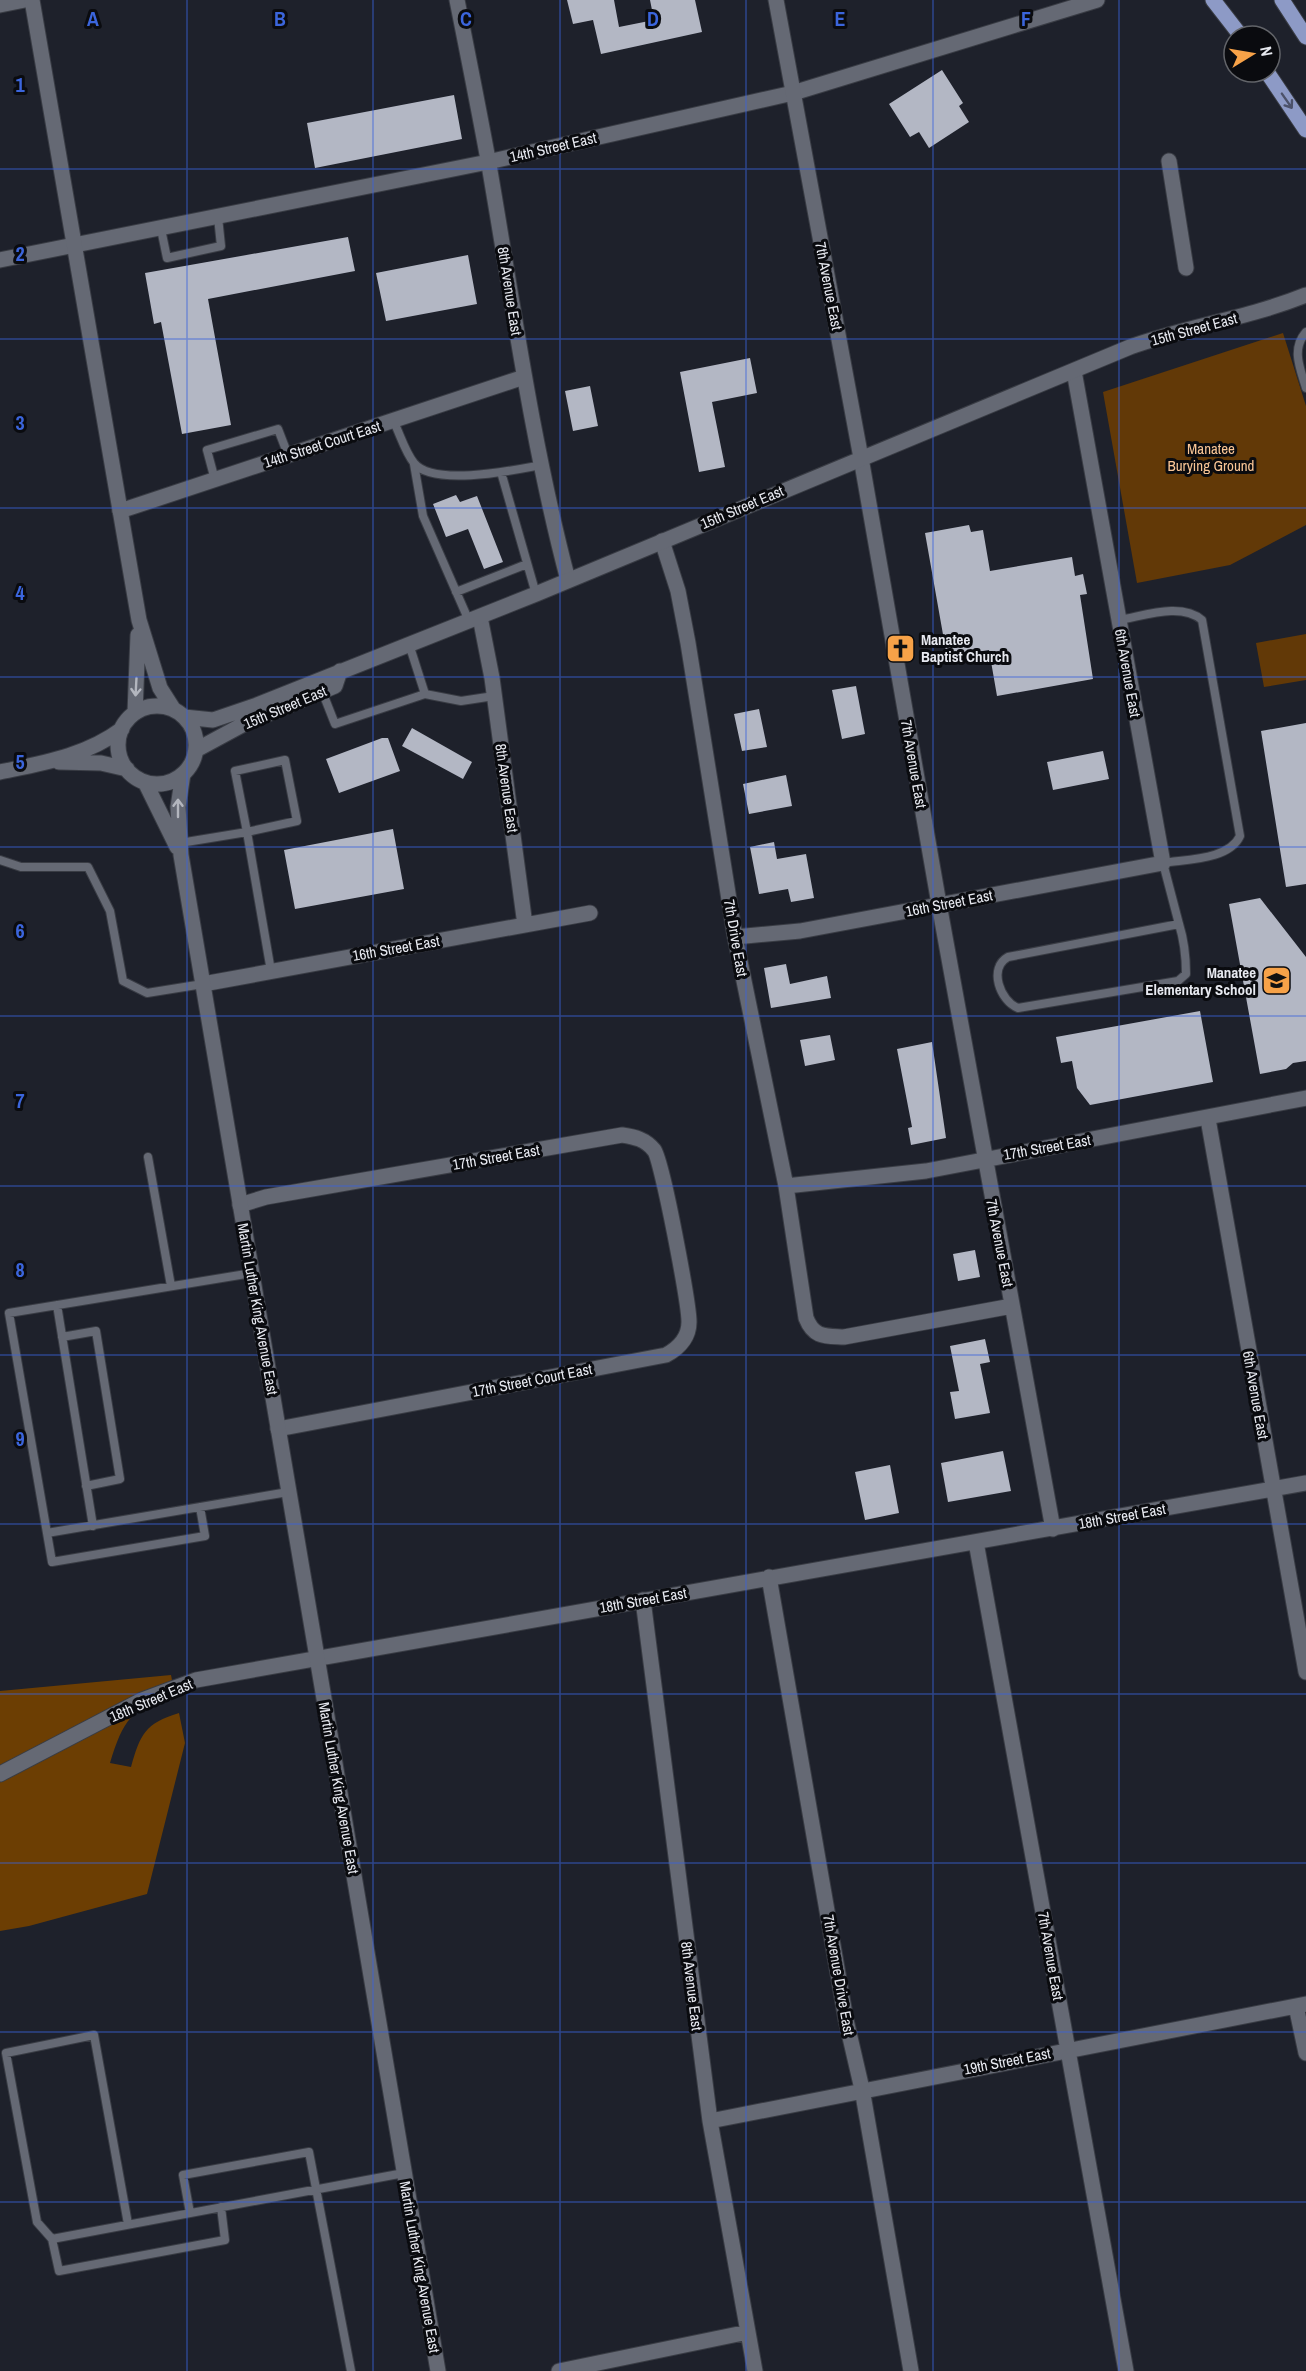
<svg xmlns="http://www.w3.org/2000/svg" width="1306" height="2371" font-family="'Archivo Narrow',sans-serif">
  <style>
    .green { fill: #623907 }
    .forest { fill: #6c3e03 }
    .building { fill: #b3b7c4 }
    .lines { fill: none; stroke-linecap: round; stroke-linejoin: round }
    .lane-casing { stroke: #393c44; stroke-width: 10 }
    .street-casing { stroke: #393c44; stroke-width: 17 }
    .secondary-casing { stroke: #393c44; stroke-width: 17 }
    .primary-casing { stroke: #393c44; stroke-width: 17 }
    .lane { stroke: #656974; stroke-width: 8 }
    .street { stroke: #656974; stroke-width: 15 }
    .secondary { stroke: #656974; stroke-width: 15 }
    .primary { stroke: #8d9ac6; stroke-width: 15 }
    .oneway { stroke: #4c526a }
    .oneway2 { stroke: #b3b6be }
    .grid { fill: none; stroke: #3b65dc; stroke-width: 1.5; stroke-opacity: 0.55 }
    .labels { text-anchor: middle; dominant-baseline: central; stroke-width: 6; stroke-linejoin: round; paint-order: stroke }
    .street-label { font-size: 15px; fill: #e7e9f0; stroke: #0a0b0f }
    .park-label { font-size: 15px; fill: #fac696; stroke: #0a0b0f }
    .poi-label { font-size: 15px; font-weight: bold; fill: #e7e9f0; stroke: #0a0b0f; text-anchor: start }
    .grid-label { font-size: 20px; text-anchor: middle; font-weight: bold; fill: #3b65dc; stroke: #0a0b0f; stroke-width: 6; stroke-linejoin: round; paint-order: stroke }
  </style>
  <rect width="100%" height="100%" fill="#1e212b"/>
  <path class="green" d="M1283,333L1306,406V525L1230,565L1137,583L1103,392Z
    M1306,634V680L1264,687L1256,643Z"/>
  <path class="forest" d="M171,1675L175,1695C131,1707 123,1721 110,1763L131,1767C140,1735 145,1723 179,1713L185,1743L147,1894L29,1926L0,1931V1691Z"/>
  <path class="building" d="M567,0H614L619,27L654,20L650,0H695L702,32L601,54L593,20L573,24Z
    M942,70L963,103L959,106L969,122L929,148L919,132L910,137L889,104Z
    M454,95L462,139L315,168L307,123Z
    M348,237L355,271L208,299L231,425L182,434L161,322L154,324L145,273Z
    M468,255L477,304L386,321L376,273Z
    M750,358L757,393L712,402L725,467L699,472L680,372Z
    M590,386L598,426L573,431L565,391Z
    M456,495L460,502L477,496L503,562L484,569L468,529L446,537L433,504Z
    M969,525L971,532L983,530L990,571L1072,557L1075,576L1083,574L1087,594L1080,595L1093,679L997,696L989,650L947,657L925,533Z
    M856,686L865,734L842,739L832,690Z
    M759,709L767,747L742,751L734,714Z
    M1306,723V884L1286,887L1261,731Z
    M412,728L472,762L463,779L402,746Z
    M382,738H388L400,771L339,793L326,759Z
    M1103,751L1109,779L1053,790L1047,762Z
    M786,775L792,806L749,814L743,784Z
    M393,829L404,889L295,909L284,850Z
    M774,842L777,859L806,854L814,898L791,902L788,889L759,894L750,847Z
    M1260,898L1306,957V1061L1293,1063L1286,1069L1260,1074L1229,904Z
    M786,964L790,984L827,976L831,998L771,1008L764,968Z
    M1200,1011L1213,1082L1090,1105L1077,1088L1072,1061L1061,1063L1056,1037Z
    M830,1035L835,1060L805,1066L800,1040Z
    M932,1042L946,1138L911,1145L908,1128L912,1127L897,1049Z
    M975,1250L980,1277L958,1281L953,1254Z
    M985,1339L990,1362L980,1364L990,1413L955,1419L950,1392L959,1391L950,1346Z
    M1003,1451L1011,1491L948,1502L941,1463Z
    M890,1465L899,1513L865,1520L855,1472Z"/>
  <g class="lines">
    <defs>
      <path id="lane" d="M161,229L167,258L221,246L218,217
        M1306,332C1291,349 1300,368 1306,388
        M393,420C400,434 405,452 414,463C433,487 515,470 542,465
        M414,464L423,516L469,621
        M501,472L536,594
        M215,480L207,450L278,429L288,455
        M456,592L527,564
        M1119,620C1144,616 1181,602 1202,620L1240,836C1229,860 1186,859 1163,863L1179,924C1184,940 1186,957 1186,974L1178,981L1018,1008C1000,1001 988,968 1008,957L1179,924
        M409,644L425,694
        M322,691L335,724L425,694L461,701L494,696
        M285,760L297,821L247,832L235,771Z
        M180,843L247,832L271,971
        M0,860L21,867H88L110,911L123,981L147,993L203,984
        M148,1157L171,1286
        M252,1273L9,1313L47,1533L288,1492
        M57,1305L93,1526
        M62,1337L96,1331L120,1479L86,1486
        M47,1533L52,1562L205,1536L200,1507
        M190,2213L183,2175L309,2152L351,2371
        M128,2224L94,2035L6,2053L37,2222L52,2239L404,2173
        M52,2239L59,2271L225,2240L221,2207"/>
      <path id="street" d="M457,0C468,55 479,110 489,165C513,304 532,444 568,580
        M0,5L25,0
        M1169,161L1186,268
        M0,260L488,162L793,93L1097,0
        M861,458L939,904L1053,1529
        M120,511L524,377
        M662,541L678,591L688,643L735,937L786,1186L806,1318C814,1338 825,1336 844,1337L1012,1306
        M480,617L492,678L525,925
        M735,937L800,931L1163,863L1074,371
        M203,984L590,913
        M1208,1119L1306,1672
        M786,1186L926,1171L1306,1098
        M240,1205L266,1197L622,1135C635,1137 645,1139 654,1150C662,1159 689,1304 689,1322C689,1337 679,1348 666,1355L278,1429
        M976,1542L1126,2371
        M769,1577L846,2020L862,2089L911,2371
        M643,1600L710,2121L755,2371
        M0,1774L142,1700L196,1680L1306,1483
        M1296,2006L1306,2053
        M710,2121L1306,2004
        M559,2371L748,2332"/>
      <path id="secondary" d="M32,0L139,620L160,688L174,710
        M776,0L861,458
        M118 745a39 39 0 1 1 78 0a39 39 0 1 1-78 0Z
        M135,713L138,635
        M184,717L213,720L257,705L536,594L1130,347C1188,326 1249,318 1306,295
        M196,750L244,724L335,686L340,671
        M59,762L101,763L127,769
        M0,772C43,763 86,756 122,729
        M183,774L178,807L181,855L438,2371
        M145,782L177,847"/>
      <path id="primary" d="M1213,0L1241,36
        M1282,0L1306,37
        M1267,72L1306,130"/>
    </defs>
    <use href="#lane" class="lane-casing"/>
    <use href="#street" class="street-casing"/>
    <use href="#secondary" class="secondary-casing"/>
    <use href="#primary" class="primary-casing"/>
    <use href="#lane" class="lane"/>
    <use href="#street" class="street"/>
    <use href="#secondary" class="secondary"/>
    <use href="#primary" class="primary"/>
  </g>
  <defs><path id="oneway-shaft" d="M-6 0H5M1.5-3L5.5 0L1.5 3" fill="none" stroke-width="1.6" stroke-linecap="round" stroke-linejoin="round" transform="scale(1.5)"/></defs>
  <use class="oneway" href="#oneway-shaft" transform="translate(1287 101) rotate(55)"/>
  <g class="oneway2">
    <use href="#oneway-shaft" transform="translate(136 687) rotate(93)"/>
    <use href="#oneway-shaft" transform="translate(178 808) rotate(-90)"/>
  </g>
  <path class="grid" d="M187,0V2371M373,0V2371M560,0V2371M746,0V2371M933,0V2371M1119,0V2371M0,169H1306M0,339H1306M0,508H1306M0,677H1306M0,847H1306M0,1016H1306M0,1186H1306M0,1355H1306M0,1524H1306M0,1694H1306M0,1863H1306M0,2032H1306M0,2202H1306"/>
  <defs>
    <symbol id="church-square" viewBox="-11 -11 22 22"><rect x="-9" y="-9" width="18" height="18" rx="4" fill="#f7a248" stroke="#0a0b0f"/><path d="M-1.2-6h2.4v3.5h3.3v2.4h-3.3V6h-2.4V-.1h-3.3v-2.4h3.3Z" fill="#111"/></symbol>
    <symbol id="school-square" viewBox="-11 -11 22 22"><rect x="-9" y="-9" width="18" height="18" rx="4" fill="#f7a248" stroke="#0a0b0f"/><path d="M0-5L7-2L0 1L-7-2ZM-4 1L0 2.5L4 1V4Q0 6-4 4Z" fill="#111"/></symbol>
  </defs>
  <g fill-rule="evenodd">
    <use href="#church-square" x="884" y="632" width="33" height="33"/>
    <use href="#school-square" x="1260" y="964" width="33" height="33"/>
  </g>
  <g class="labels">
    <g class="street-label">
      <text transform="translate(553 147) rotate(-13)">14th Street East</text>
      <text transform="translate(829 286) rotate(79)">7th Avenue East</text>
      <text transform="translate(510 291) rotate(81)">8th Avenue East</text>
      <text transform="translate(1194 329) rotate(-15)">15th Street East</text>
      <text transform="translate(322 444) rotate(-18)">14th Street Court East</text>
      <text transform="translate(742 507) rotate(-23)">15th Street East</text>
      <text transform="translate(1128 673) rotate(80)">6th Avenue East</text>
      <text transform="translate(285 707) rotate(-23)">15th Street East</text>
      <text transform="translate(914 764) rotate(80)">7th Avenue East</text>
      <text transform="translate(507 788) rotate(82)">8th Avenue East</text>
      <text transform="translate(949 903) rotate(-11)">16th Street East</text>
      <text transform="translate(736 938) rotate(80)">7th Drive East</text>
      <text transform="translate(396 948) rotate(-10)">16th Street East</text>
      <text transform="translate(1047 1147) rotate(-10)">17th Street East</text>
      <text transform="translate(496 1157) rotate(-10)">17th Street East</text>
      <text transform="translate(1000 1243) rotate(79)">7th Avenue East</text>
      <text transform="translate(258 1309) rotate(80)">Martin Luther King Avenue East</text>
      <text transform="translate(532 1380) rotate(-11)">17th Street Court East</text>
      <text transform="translate(1256 1395) rotate(80)">6th Avenue East</text>
      <text transform="translate(1122 1516) rotate(-10)">18th Street East</text>
      <text transform="translate(643 1600) rotate(-10)">18th Street East</text>
      <text transform="translate(151 1700) rotate(-23)">18th Street East</text>
      <text transform="translate(339 1788) rotate(80)">Martin Luther King Avenue East</text>
      <text transform="translate(1051 1956) rotate(80)">7th Avenue East</text>
      <text transform="translate(839 1975) rotate(80)">7th Avenue Drive East</text>
      <text transform="translate(692 1986) rotate(83)">8th Avenue East</text>
      <text transform="translate(1007 2061) rotate(-11)">19th Street East</text>
      <text transform="translate(420 2267) rotate(80)">Martin Luther King Avenue East</text>
    </g>
    <g class="park-label">
      <text x="1211" y="448">Manatee<tspan x="1211" dy="17">Burying Ground</tspan></text>
    </g>
    <g class="poi-label">
      <text x="921" y="639">Manatee<tspan x="921" dy="17">Baptist Church</tspan></text>
      <text x="1256" y="972" text-anchor="end">Manatee<tspan x="1256" dy="17">Elementary School</tspan></text>
    </g>
  </g>
  <g class="grid-label">
    <text x="93" y="26">A</text>
    <text x="280" y="26">B</text>
    <text x="466" y="26">C</text>
    <text x="653" y="26">D</text>
    <text x="840" y="26">E</text>
    <text x="1026" y="26">F</text>
    <text x="20" y="92">1</text>
    <text x="20" y="261">2</text>
    <text x="20" y="430">3</text>
    <text x="20" y="600">4</text>
    <text x="20" y="769">5</text>
    <text x="20" y="938">6</text>
    <text x="20" y="1108">7</text>
    <text x="20" y="1277">8</text>
    <text x="20" y="1446">9</text>
  </g>
  <g transform="translate(1252 54) rotate(79)"><circle r="28" fill="#0a0b0f" stroke="#626469" stroke-width="1.5"/>
  <path d="M0-4.5L10 22L0 15L-10 22Z" fill="#f7a248"/>
  <text y="-9" font-size="16" font-weight="bold" text-anchor="middle" fill="#e7e9f0">N</text>
  </g>
</svg>
